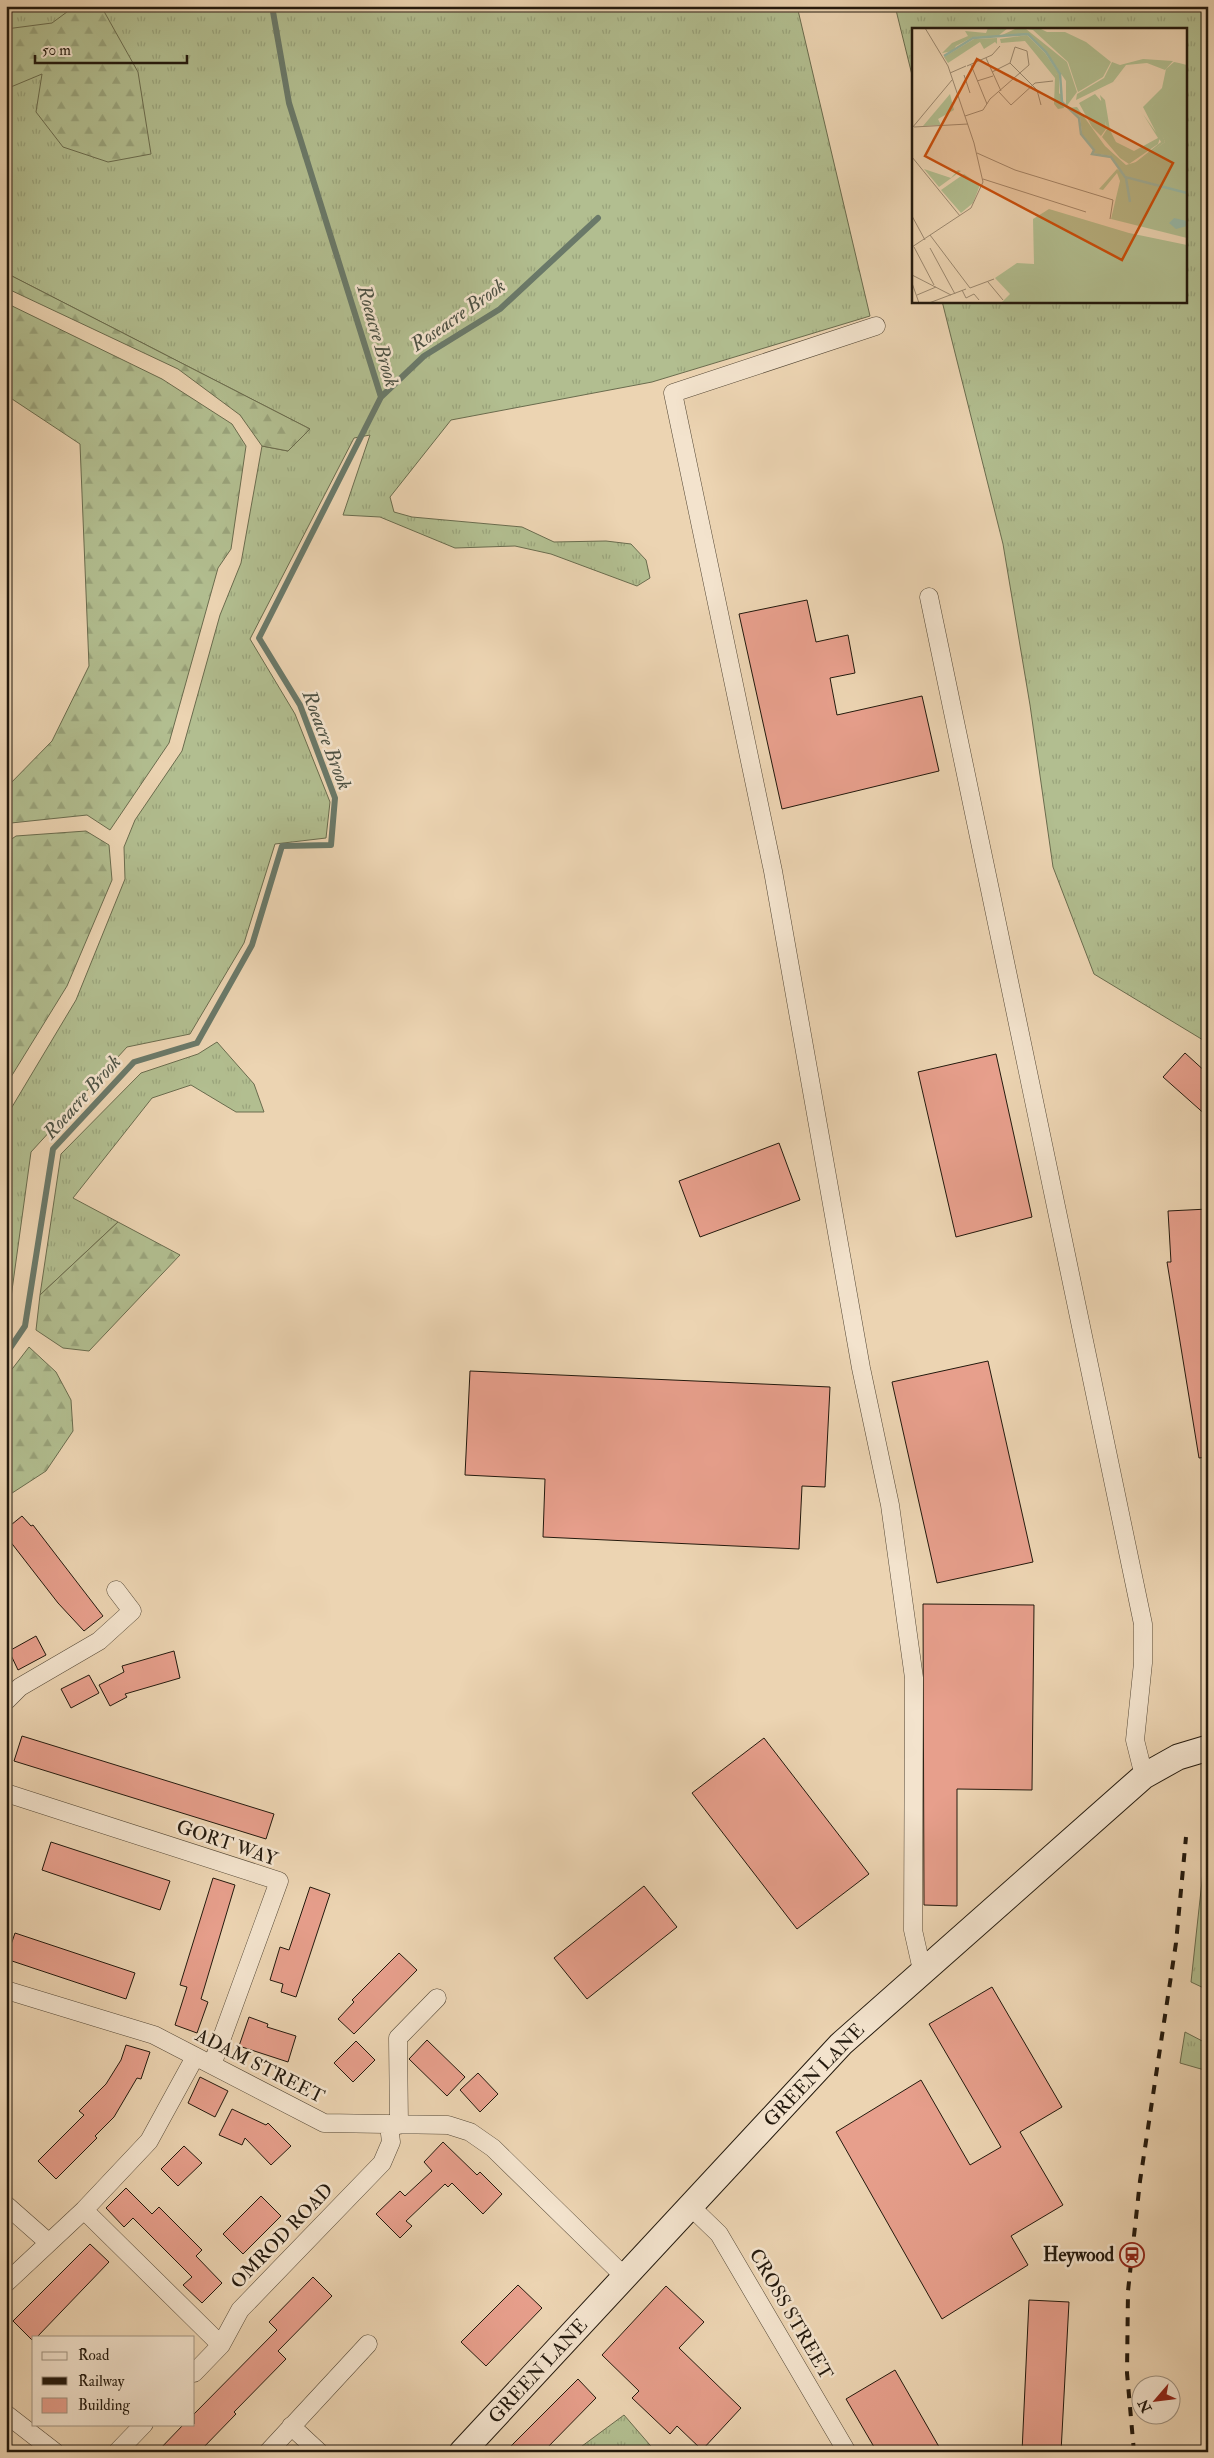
<svg xmlns="http://www.w3.org/2000/svg" width="1214" height="2458" font-family="'IM FELL Double Pica',serif">
  <style>
    .grass { fill: url(#grass-tufts); stroke: #6a6c4e }
    .forest { fill: url(#forest-firs); stroke: #6a6c4e }
    .lines { fill: none; stroke-linecap: round; stroke-linejoin: round }
    .stream { stroke: #6a7969; stroke-width: 6 }
    .building { fill: #e79f8c; stroke: #23190d }
    .street-casing { stroke: #554836; stroke-width: 19 }
    .secondary-casing { stroke: #23190d; stroke-width: 27 }
    .street { stroke: #f3e3cd; stroke-width: 18 }
    .secondary { stroke: #f3e3cd; stroke-width: 25 }
    .rail { stroke: #23190d; stroke-width: 4; stroke-dasharray: 9 9; stroke-linecap: butt }
    .labels { text-anchor: middle; dominant-baseline: central; stroke-width: 5; stroke-linejoin: round; paint-order: stroke }
    .street-label { font-size: 19px; fill: #23190d; stroke: #f3e3cd }
    .poi-label { font-size: 19px; font-weight: bold; fill: #23190d; stroke: #f3e3cd; text-anchor: end }
    .water-label { font-size: 20px; font-style: italic; fill: #4c5143; stroke: #f3e3cd }
    .inset-river { fill: none; stroke: #99b9a7; stroke-width: 2.5 }
    .inset-road { fill: none; stroke: #9c8970; stroke-width: 1 }
    .view { fill: #ca4f0c; fill-opacity: 0.15; stroke: #ca4f0c; stroke-width: 2.5 }
    .inset-edge { fill: none; stroke: #23190d; stroke-width: 2.5 }
  </style>
  <defs>
    <pattern id="grass-tufts" width="24" height="20" patternUnits="userSpaceOnUse" patternTransform="scale(1.25)"><rect width="24" height="20" fill="#b2be90"/><path d="M3 7l-1-3M5 7V3M7 7l1-3M15 17l-1-3M17 17v-4M19 17l1-3" fill="none" stroke="#99a37b"/></pattern>
    <pattern id="forest-firs" width="22" height="20" patternUnits="userSpaceOnUse" patternTransform="scale(1.25)"><rect width="22" height="20" fill="#b2be90"/><path d="M5 1l3.5 6h-7zM16 11l3.5 6h-7z" fill="#99a37b"/></pattern>
  </defs>
  <rect width="100%" height="100%" fill="#ecd4b2"/>
  <filter id="stains"><feTurbulence type="fractalNoise" baseFrequency=".004" numOctaves="4"/><feColorMatrix values="0 0 0 0 .2 0 0 0 0 .09 0 0 0 0 .02 0 0 0 .5 -.17"/></filter>
  <radialGradient id="worn" r=".72"><stop offset=".6" stop-color="#630" stop-opacity="0"/><stop offset="1" stop-color="#630" stop-opacity=".3"/></radialGradient>
  <path class="grass" d="M6,6H797L870,316L652,382L451,420L390,497L394,512L412,517L522,527L554,542L606,541L631,544L646,560L650,578L637,586L551,554L515,546L455,548L380,517L343,515L370,435L354,438L250,639L295,714L330,802L326,838L275,844L244,943L190,1034L127,1047L31,1152L9,1312L6,1310V1117L76,1000L125,879L124,847L135,820L182,751L220,615L241,563L262,446L288,451L310,429L6,273Z
    M895,6H1208V1043L1094,974L1053,867L1030,705L1003,544L942,301H1185V29H913V79Z
    M217,1042L254,1084L264,1112H236L191,1085L152,1098L73,1198L118,1222L40,1295L61,1154L141,1073L198,1054Z
    M1208,1826V1990L1191,1982Z
    M1185,2032L1208,2044V2071L1180,2063Z
    M624,2415L656,2452H574Z"/>
  <path class="forest" d="M75,6H101L138,72L151,154L108,162L63,147L36,112L42,74L6,89V29L52,23Z
    M6,273L310,429L288,451L262,446L240,415L178,369L6,288Z
    M6,303L162,379L232,424L246,446L231,549L218,568L169,743L110,830L87,815L11,823L6,826V788L52,741L89,666L80,444L6,395Z
    M86,831L109,845L112,880L67,986L6,1085V843L16,836Z
    M118,1222L180,1255L89,1351L63,1348L36,1330L40,1295Z
    M29,1347L56,1372L71,1400L73,1431L46,1471L6,1497V1377Z"/>
  <g class="lines">
    <path class="stream" d="M381,397L424,356L500,309L598,218
      M6,1354L25,1326L53,1149L134,1062L197,1043L252,945L282,846L331,845L335,798L300,705L259,638L381,397L289,103L272,6"/>
  </g>
  <path class="building" d="M807,600L816,642L848,635L855,673L830,678L837,715L922,696L939,771L782,809L739,614Z
    M1185,1053L1208,1074V1117L1163,1077Z
    M996,1054L1032,1217L956,1237L918,1072Z
    M779,1143L800,1200L700,1237L679,1181Z
    M1208,1209V1457L1199,1458L1167,1262H1171L1168,1211Z
    M988,1361L1033,1562L937,1583L892,1382Z
    M470,1371L830,1387L825,1487L802,1486L799,1549L543,1537L545,1479L465,1475Z
    M22,1516L31,1526L33,1525L103,1616L84,1631L58,1603L6,1536V1529Z
    M923,1604L1034,1605L1032,1790L957,1789V1906L924,1905Z
    M36,1636L46,1655L18,1670L9,1651Z
    M174,1651L180,1678L125,1694L127,1697L110,1706L99,1685L124,1672L122,1666Z
    M89,1675L99,1693L71,1708L61,1689Z
    M22,1736L274,1814L266,1839L14,1761Z
    M764,1738L869,1874L797,1929L692,1793Z
    M51,1842L170,1881L160,1910L42,1870Z
    M213,1878L235,1885L201,1999L208,2002L197,2033L175,2025L187,1987L180,1985Z
    M644,1886L677,1927L587,1999L554,1958Z
    M310,1887L330,1894L296,1997L281,1992L283,1984L270,1980L280,1947L289,1950Z
    M15,1933L135,1973L126,1999L6,1959Z
    M399,1953L417,1970L354,2034L338,2019L354,2002L352,2000Z
    M992,1987L1062,2107L1020,2132L1063,2205L1011,2236L1028,2265L942,2319L836,2132L921,2080L970,2165L1001,2147L929,2024Z
    M249,2017L268,2024L267,2027L296,2036L288,2062L239,2046Z
    M427,2040L465,2077L447,2096L409,2059Z
    M356,2041L375,2060L353,2082L334,2063Z
    M126,2045L150,2052L141,2079L137,2078L114,2117L95,2136L97,2138L56,2179L38,2161L84,2115L79,2111L106,2084L121,2060Z
    M478,2073L498,2094L480,2112L460,2090Z
    M200,2077L228,2091L215,2117L188,2103Z
    M232,2109L266,2125L268,2123L291,2146L271,2165L245,2138L242,2145L219,2135Z
    M443,2142L477,2175L480,2172L502,2194L483,2214L452,2183L448,2187L445,2184L406,2221L412,2226L400,2238L376,2214L400,2191L405,2196L432,2171L424,2162Z
    M184,2146L202,2163L178,2186L161,2169Z
    M126,2188L152,2214L159,2207L202,2250L196,2256L222,2283L202,2303L183,2285L192,2277L133,2218L124,2227L106,2208Z
    M261,2196L281,2216L243,2254L223,2234Z
    M90,2244L109,2262L37,2337H34L33,2341L13,2321Z
    M313,2277L332,2296L278,2351L286,2359L234,2412L236,2414L199,2452H157L184,2424H194V2414L277,2330L269,2322Z
    M518,2285L542,2308L486,2366L461,2342Z
    M666,2286L704,2322L679,2348L741,2408L702,2450L677,2426L670,2434L632,2398L639,2391L602,2355Z
    M1029,2300L1069,2302L1061,2452H1022Z
    M895,2370L942,2452H877L846,2399Z
    M578,2379L596,2398L543,2452H505Z"/>
  <g class="lines">
    <defs>
      <path id="street" d="M876,326L673,393L773,871L861,1368L890,1505L914,1678L913,1930L922,1970
        M929,597L1143,1624V1663L1135,1740L1144,1776
        M6,1701L20,1687L99,1641L132,1611L116,1590
        M6,1793L279,1881L212,2065
        M6,1990L154,2035L324,2123L448,2125L470,2132L493,2148L626,2278
        M399,2125L398,2038L437,1998
        M6,2205L48,2242
        M690,2206L719,2234L847,2452
        M84,2210L221,2345
        M6,2283L84,2210L149,2141L195,2057
        M194,2373L221,2345L240,2310L382,2163L391,2142L389,2125
        M6,2414L55,2452
        M291,2426L319,2452
        M117,2452L144,2424
        M268,2452L368,2344"/>
      <path id="secondary" d="M462,2452L841,2044L1144,1776L1178,1757L1208,1748"/>
    </defs>
    <use href="#street" class="street-casing"/>
    <use href="#secondary" class="secondary-casing"/>
    <use href="#street" class="street"/>
    <use href="#secondary" class="secondary"/>
    <path class="rail" d="M1134,2452L1127,2373L1128,2291L1140,2181L1176,1943L1186,1837"/>
  </g>
  <defs>
    <symbol id="station-ring" viewBox="-11 -11 22 22"><circle r="9.5" fill="#f3e3cd" stroke="#8f2418" stroke-width="1.5"/><path d="M-3-6H3Q5-6 5-4V2Q5 4 3 4L4.5 6H3L1.5 4h-3L-3 6H-4.5L-3 4Q-5 4-5 2V-4Q-5-6-3-6ZM-3.5-4v3h7v-3ZM-3.5 1v1.5H-2V1ZM2 1v1.5H3.5V1Z" fill="#8f2418"/></symbol>
  </defs>
  <g fill-rule="evenodd">
    <use href="#station-ring" x="1118" y="2241" width="28" height="28"/>
  </g>
  <g class="labels">
    <g class="street-label">
      <text transform="translate(227 1843) rotate(19)">GORT WAY</text>
      <text transform="translate(260 2066) rotate(27)">ADAM STREET</text>
      <text transform="translate(814 2075) rotate(-46)">GREEN LANE</text>
      <text transform="translate(282 2236) rotate(-46)">OMROD ROAD</text>
      <text transform="translate(791 2314) rotate(60)">CROSS STREET</text>
      <text transform="translate(538 2371) rotate(-47)">GREEN LANE</text>
    </g>
    <g class="poi-label">
      <text x="1114" y="2255">Heywood</text>
    </g>
    <g class="water-label">
      <text transform="translate(458 315) rotate(-35)">Roseacre Brook</text>
      <text transform="translate(378 336) rotate(74)">Roeacre Brook</text>
      <text transform="translate(327 740) rotate(69)">Roeacre Brook</text>
      <text transform="translate(82 1097) rotate(-48)">Roeacre Brook</text>
    </g>
  </g>
  <g transform="translate(912 28)">
    <rect width="275" height="275" fill="#ecd4b2"/>
    <path d="M115,7L133,25L147,46V68L144,65L145,47L113,13L89,15L88,11ZM267,35L275,37V210L199,191L208,153L205,145L191,162L187,161L205,141L211,145L199,128L180,125L182,121L170,106L168,89L156,80L165,79L193,118L214,137V141L253,114L238,80L262,52ZM38,66L42,82L26,91L29,97L11,98ZM12,141L39,150L46,142L49,143L27,159ZM52,146L68,157L61,175L49,185L29,162ZM137,181L217,205L275,217V275H89L98,266L83,250L105,235L122,236L121,191Z" fill="#b2be90"/>
    <path d="M76,0H96L86,8L61,9L44,18L41,23L30,25L40,15L56,8L53,3L74,5ZM98,0H127L135,4H153L174,14L199,34L191,49L166,64L156,34L121,2L114,1L155,34L165,64L154,79V53L134,24L116,6L88,8L103,1ZM85,10V16L83,14L72,21L68,14L36,35L32,29L62,11ZM113,13L134,31L145,47V65L149,66L152,80L146,81L142,76L143,50ZM231,31L261,33L253,42L235,35L214,37L201,54L164,72L165,66L192,50L200,34L208,37ZM262,34L267,35L275,59L267,53L240,78L253,114L214,142V137L224,134L249,114L231,79L250,60L254,41ZM183,66L190,74L193,88L194,101L189,108L180,99L167,75ZM188,67L193,72L198,102L204,114L222,123L246,110L231,86L248,110L246,116L217,136L208,130L190,109L195,101ZM261,127L258,143L242,141L247,134L253,135L254,130Z" fill="#b2be90"/>
    <path d="M262,190L275,193V198L264,201L257,195Z" fill="#99b9a7"/>
    <path class="inset-river" d="M32,28L61,10L116,6L134,24L148,46L150,74L167,90L169,106L182,122L180,126L199,129L213,149L275,165M214,150L218,174"/>
    <path class="inset-road" d="M74,30L89,63M98,35L125,62L129,77M59,37L75,76M55,38L80,27L88,18M38,45L54,38M52,47L58,65M65,53L81,48M87,64L99,77L123,55L141,53M53,88L71,82L78,71L117,37L115,23L103,19L98,35L80,44M2,99L56,96M0,100L40,52M65,125L103,142L201,172L198,191M0,129L48,188M71,151L174,184M0,188L13,212M18,207L58,260L82,251M0,219L59,180L71,154L62,115L36,38L13,0M2,219L22,257M18,220L43,266M0,247L39,267M76,254L91,272M0,255L7,275M50,262L54,270L62,266L67,272M5,267L24,259M17,275L54,261"/>
    <path class="view" d="M65,31L261,135L210,232L13,128Z"/>
    <rect width="275" height="275" class="inset-edge"/>
  </g>
  <rect width="1214" height="2458" fill="none" stroke="#ecd4b2" stroke-width="25"/>
  <rect x="8" y="8" width="1199" height="2443" fill="none" stroke="#23190d" stroke-width="2.5"/>
  <rect x="12" y="12" width="1189" height="2433" fill="none" stroke="#23190d"/>
  <rect x="32" y="2336" width="162" height="90" fill="#f3e3cd" stroke="#a09280"/>
  <rect x="42" y="2352" width="25" height="8" fill="#f3e3cd" stroke="#a09280"/>
  <text x="78" y="2360" font-size="15" fill="#23190d">Road</text>
  <rect x="42" y="2377" width="25" height="8" fill="#23190d" stroke="#a09280"/>
  <text x="78" y="2386" font-size="15" fill="#23190d">Railway</text>
  <rect x="42" y="2398" width="25" height="15" fill="#e79f8c" stroke="#a09280"/>
  <text x="78" y="2410" font-size="15" fill="#23190d">Building</text>
  <g transform="translate(1156 2400) rotate(242)"><circle r="24" fill="#f3e3cd" stroke="#a09280"/>
  <path d="M0-4L9 19L0 12L-9 19Z" fill="#8f2418"/>
  <text y="-8" font-size="14" font-weight="bold" text-anchor="middle" fill="#23190d">N</text>
  </g>
  <path d="M35 55v8h152v-8" fill="none" stroke="#23190d" stroke-width="2.5"/>
  <text x="42" y="55" font-size="15" fill="#23190d" stroke="#f3e3cd" stroke-width="4" paint-order="stroke">50 m</text>
  <rect width="100%" height="100%" filter="url(#stains)"/>
  <rect width="100%" height="100%" fill="url(#worn)"/>
</svg>
